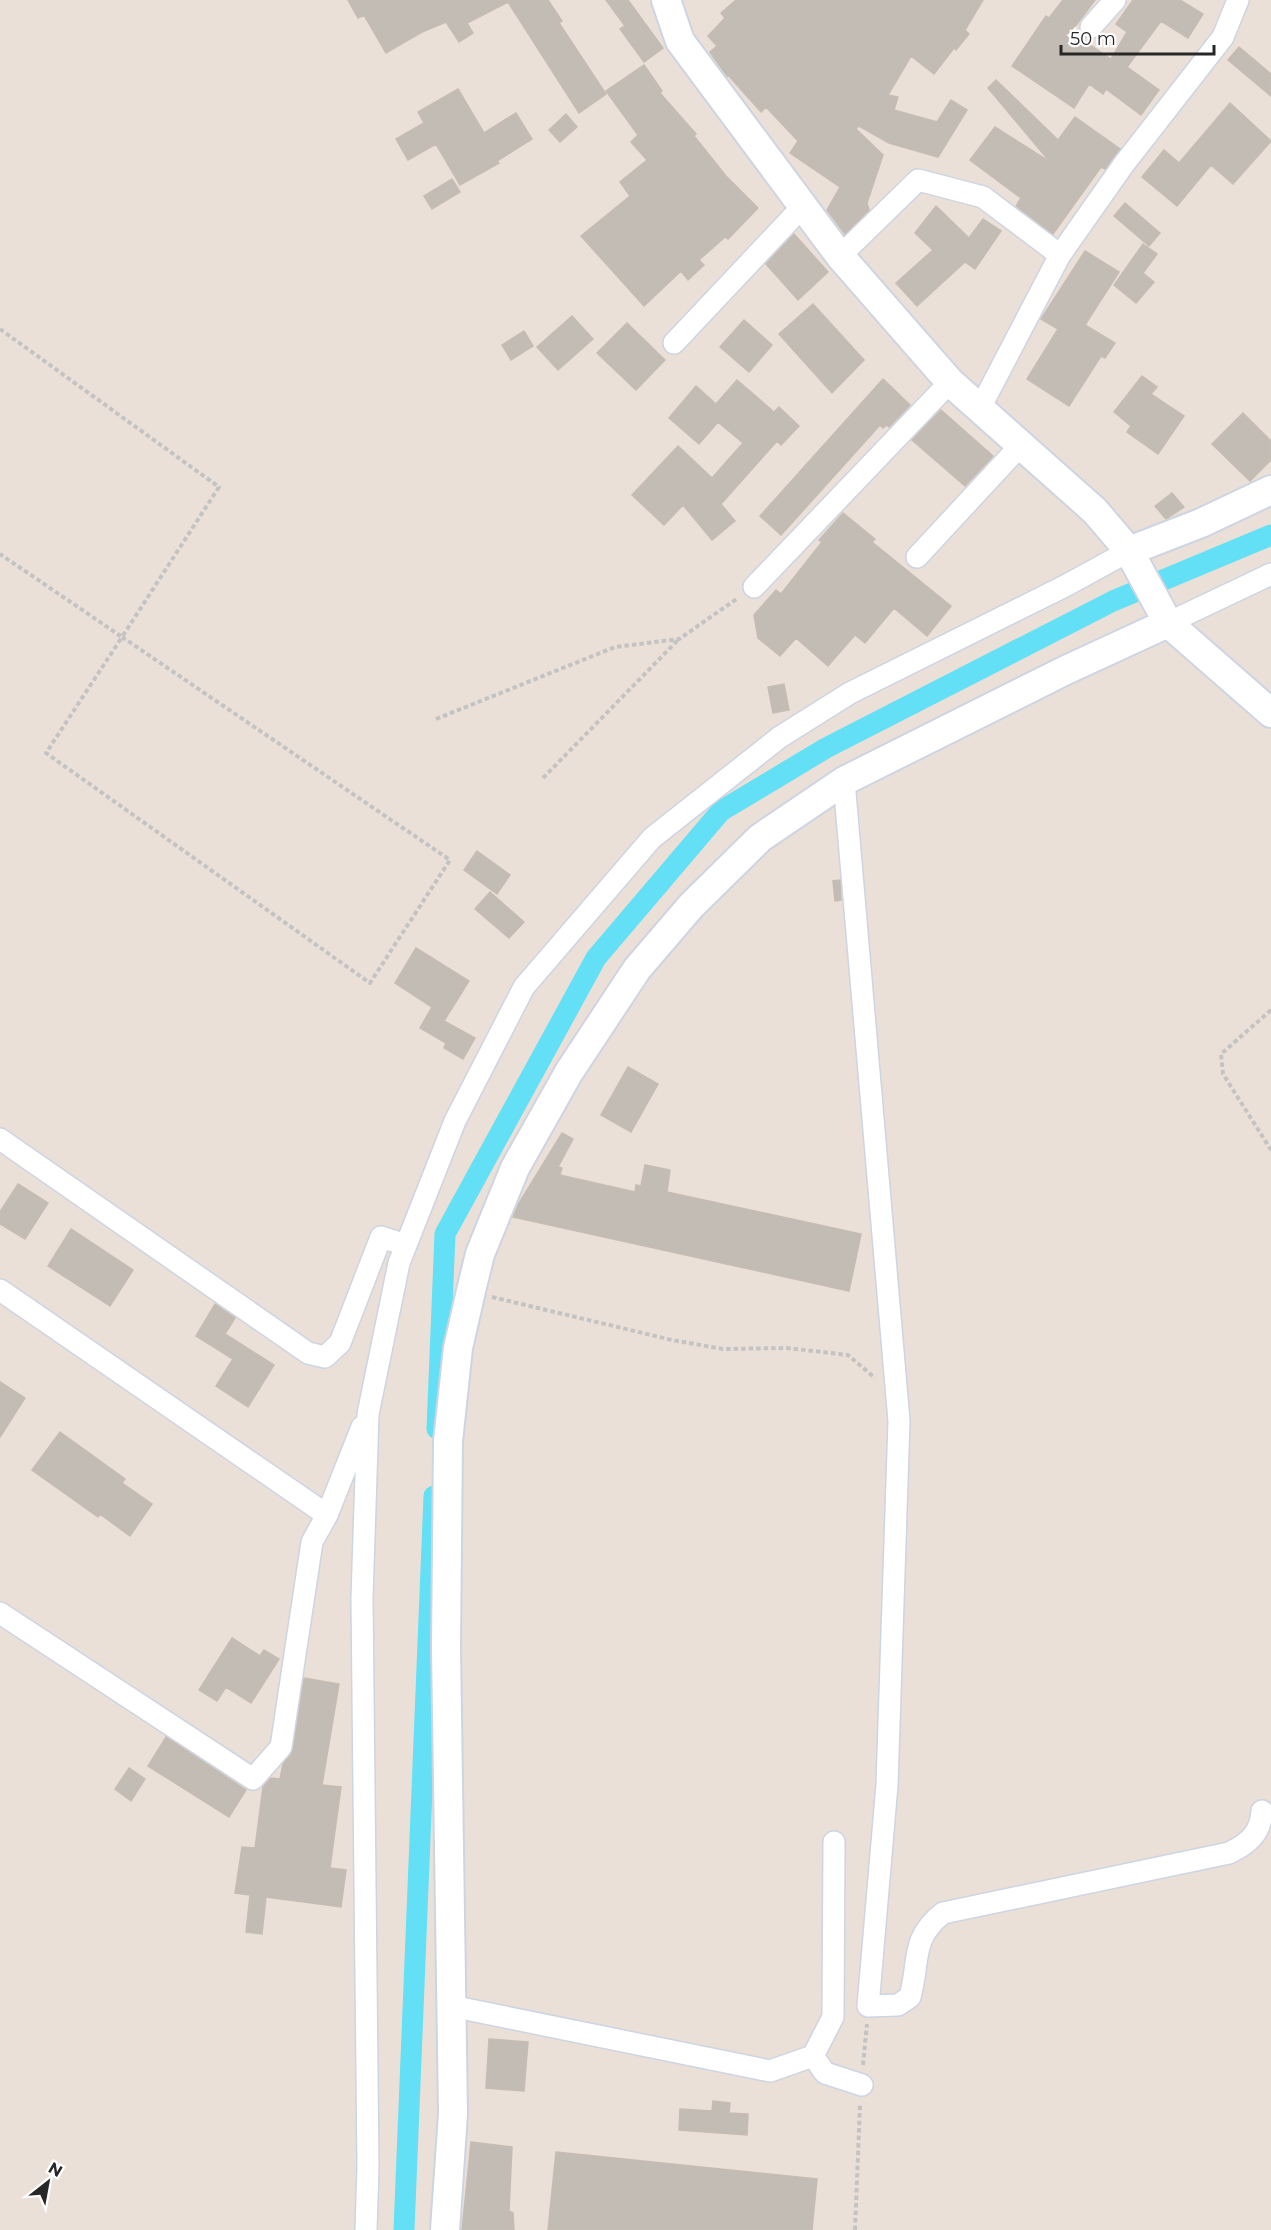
<svg xmlns="http://www.w3.org/2000/svg" width="1271" height="2230" font-family="Montserrat,sans-serif">
  <style>
    .lines { fill: none; stroke-linecap: round; stroke-linejoin: round }
    .canal { stroke: #63e0f5; stroke-width: 21 }
    .building { fill: #c2bcb4; stroke: #c6bcb2; stroke-width: 1.5 }
    .street-casing { stroke: #cdd4e2; stroke-width: 24 }
    .secondary-casing { stroke: #cdd4e2; stroke-width: 32 }
    .path { stroke: #c3c3c3; stroke-width: 4; stroke-dasharray: 4.5 3; stroke-linecap: butt }
    .street { stroke: #fff; stroke-width: 21 }
    .secondary { stroke: #fff; stroke-width: 28 }
  </style>
  <rect width="100%" height="100%" fill="#ebe0d8"/>
  <g class="lines">
    <path class="canal" d="M437,1429L445,1234L596,958L721,811L826,748L1113,601L1271,535
      M404,2230L434,1496"/>
  </g>
  <path class="building" d="M348,0H548L562,21L559,23L606,94L579,113L508,2L467,23L473,33L459,42L446,22L422,32L386,53L364,15L358,18Z
    M606,0H628L663,48L644,62L620,29L625,26Z
    M736,0H983L965,30L969,34L956,50L954,48L934,74L911,56L888,95L898,97L894,110L937,122L951,100L967,110L938,157L889,143L859,126L856,129L883,155L867,203L869,210L845,234L827,210L840,187L790,153L798,141L766,107L761,112L728,75L727,76L710,52L717,46L708,36L725,18L721,13Z
    M1063,0H1095L1071,32L1111,59L1127,32L1116,24L1133,0H1180L1203,14L1188,38L1161,21L1127,67L1159,90L1141,115L1106,89L1103,94L1089,84L1074,108L1012,66L1046,16L1049,18Z
    M1239,47L1271,74V96L1228,60Z
    M644,65L662,91L660,93L696,134L694,136L726,176L758,208L728,239L725,237L699,260L704,265L688,280L681,271L644,306L581,236L630,196L620,182L647,160L631,142L638,135L606,91Z
    M996,80L1058,140L1075,117L1120,149L1105,169L1101,167L1053,234L1016,206L1021,198L970,160L995,127L1050,162L988,88Z
    M458,89L484,133L516,113L532,139L497,161L499,163L460,185L436,144L408,160L396,139L424,123L418,112Z
    M1230,103L1271,141L1233,184L1211,165L1177,206L1142,177L1164,150L1179,163Z
    M566,114L577,127L560,142L549,130Z
    M452,179L460,192L432,209L424,196Z
    M1125,203L1160,233L1149,246L1114,216Z
    M936,206L969,238L983,219L1001,231L975,269L965,262L917,306L896,283L933,250L915,233Z
    M794,234L828,272L798,300L766,264Z
    M1143,244L1157,254L1143,273L1154,282L1136,303L1114,285Z
    M1085,251L1119,272L1085,325L1115,343L1105,358L1101,356L1069,406L1027,379L1058,329L1041,319Z
    M813,304L864,360L832,393L779,334Z
    M572,316L593,339L558,370L537,347Z
    M744,320L772,345L749,372L720,347Z
    M627,323L665,360L636,390L597,353Z
    M524,331L533,346L511,360L502,345Z
    M1142,376L1157,387L1151,394L1184,416L1158,454L1127,432L1131,426L1114,412Z
    M883,379L910,405L889,427L887,425L883,428L880,425L781,535L760,516Z
    M737,380L774,412L779,407L799,426L781,445L777,441L721,504L735,521L712,540L683,505L664,525L632,495L678,446L712,478L743,443L718,422L699,444L669,418L696,386L716,404Z
    M941,410L993,456L965,486L912,440Z
    M1243,413L1271,441V460L1250,481L1212,444Z
    M1172,493L1184,507L1166,519L1155,506Z
    M843,513L875,539L872,542L951,606L927,636L894,608L865,643L855,635L828,666L796,638L780,656L758,638L754,615L776,590L781,594L822,542L819,540Z
    M784,684L789,710L773,713L768,687Z
    M477,851L510,875L497,894L464,870Z
    M840,880L841,900L835,901L833,881Z
    M490,892L524,922L509,938L475,909Z
    M416,948L469,981L444,1021L475,1038L463,1059L444,1048L446,1043L420,1028L432,1007L395,983Z
    M628,1067L658,1084L631,1132L601,1115Z
    M562,1133L573,1139L558,1167L562,1168L560,1175L635,1192L636,1185L641,1186L645,1165L670,1170L667,1192L861,1234L849,1291L513,1217L519,1203Z
    M18,1184L48,1203L25,1239L0,1224V1212Z
    M71,1229L133,1270L110,1306L48,1266Z
    M215,1304L235,1318L225,1334L274,1365L248,1407L216,1386L233,1359L196,1336Z
    M0,1382L25,1398L0,1437Z
    M60,1432L125,1479L122,1483L152,1504L130,1536L100,1514L98,1517L32,1470Z
    M232,1638L260,1656L264,1650L279,1659L251,1703L226,1687L217,1701L199,1690Z
    M304,1678L339,1684L322,1785L341,1787L330,1868L346,1870L341,1907L266,1897L262,1934L246,1932L250,1895L235,1893L242,1847L255,1848L263,1787L271,1778L280,1779L283,1764L293,1750Z
    M166,1737L246,1790L229,1817L148,1766Z
    M129,1768L145,1779L131,1801L115,1789Z
    M489,2039L528,2042L524,2091L486,2088Z
    M713,2101L730,2103L729,2113L748,2114L747,2135L679,2130L680,2109L712,2111Z
    M471,2142L512,2147L509,2211L513,2213L514,2230H462Z
    M556,2152L817,2179L812,2230H548Z"/>
  <g class="lines">
    <defs>
      <path id="street" d="M1091,27L1115,0
        M840,256L918,180L983,197L1060,255
        M674,343L803,206
        M979,410L1060,255L1124,164L1223,37L1238,0
        M917,557L1020,446
        M754,587L950,382
        M1168,623L1271,574
        M844,781L899,1421L887,1785L868,2006L898,2005L910,1997C920,1961 910,1939 943,1913L1229,1853C1248,1844 1261,1833 1262,1811
        M0,1139L308,1353L325,1357L340,1343L381,1237L406,1245
        M0,1290L327,1515
        M0,1613L253,1779L281,1747L312,1542L327,1515L362,1427
        M451,2006L770,2071L813,2056L833,2017L834,1842
        M813,2056L825,2073L862,2085
        M366,2230L368,2167L362,1598L368,1414L399,1263L455,1121L524,987L652,838L780,737L850,693L1065,586L1129,551"/>
      <path id="secondary" d="M666,0L680,41L840,256L950,382L1095,511L1129,551L1168,623L1271,713
        M1129,551L1201,523L1271,490
        M445,2230L453,2114L446,1648L448,1441L458,1348L471,1291L480,1254L515,1168L569,1072L637,969L691,906L760,838L844,781L1066,670L1168,623"/>
    </defs>
    <use href="#street" class="street-casing"/>
    <use href="#secondary" class="secondary-casing"/>
    <path class="path" d="M0,329L219,487L122,637L0,554
      M122,637L450,860L370,983L46,753Z
      M436,719L615,647L679,639L738,598
      M543,778L678,640
      M1271,1010L1221,1054L1223,1074L1271,1150
      M492,1297L672,1340L723,1349L787,1348L848,1355L875,1378
      M863,2065L867,2024
      M855,2230L860,2105"/>
    <use href="#street" class="street"/>
    <use href="#secondary" class="secondary"/>
  </g>
  <g transform="translate(48 2182) rotate(31)" stroke="#ffffff" stroke-width="4.5" paint-order="stroke">
  <path d="M0-4.5L10 22L0 15L-10 22Z" fill="#272727"/>
  <text y="-9" font-size="16" font-weight="bold" text-anchor="middle" fill="#272727">N</text>
  </g>
  <path d="M1061 45v9h153v-9" fill="none" stroke="#272727" stroke-width="3"/>
  <text x="1070" y="45" font-size="18" fill="#272727" stroke="#ffffff" stroke-width="4.5" paint-order="stroke">50 m</text>
</svg>
